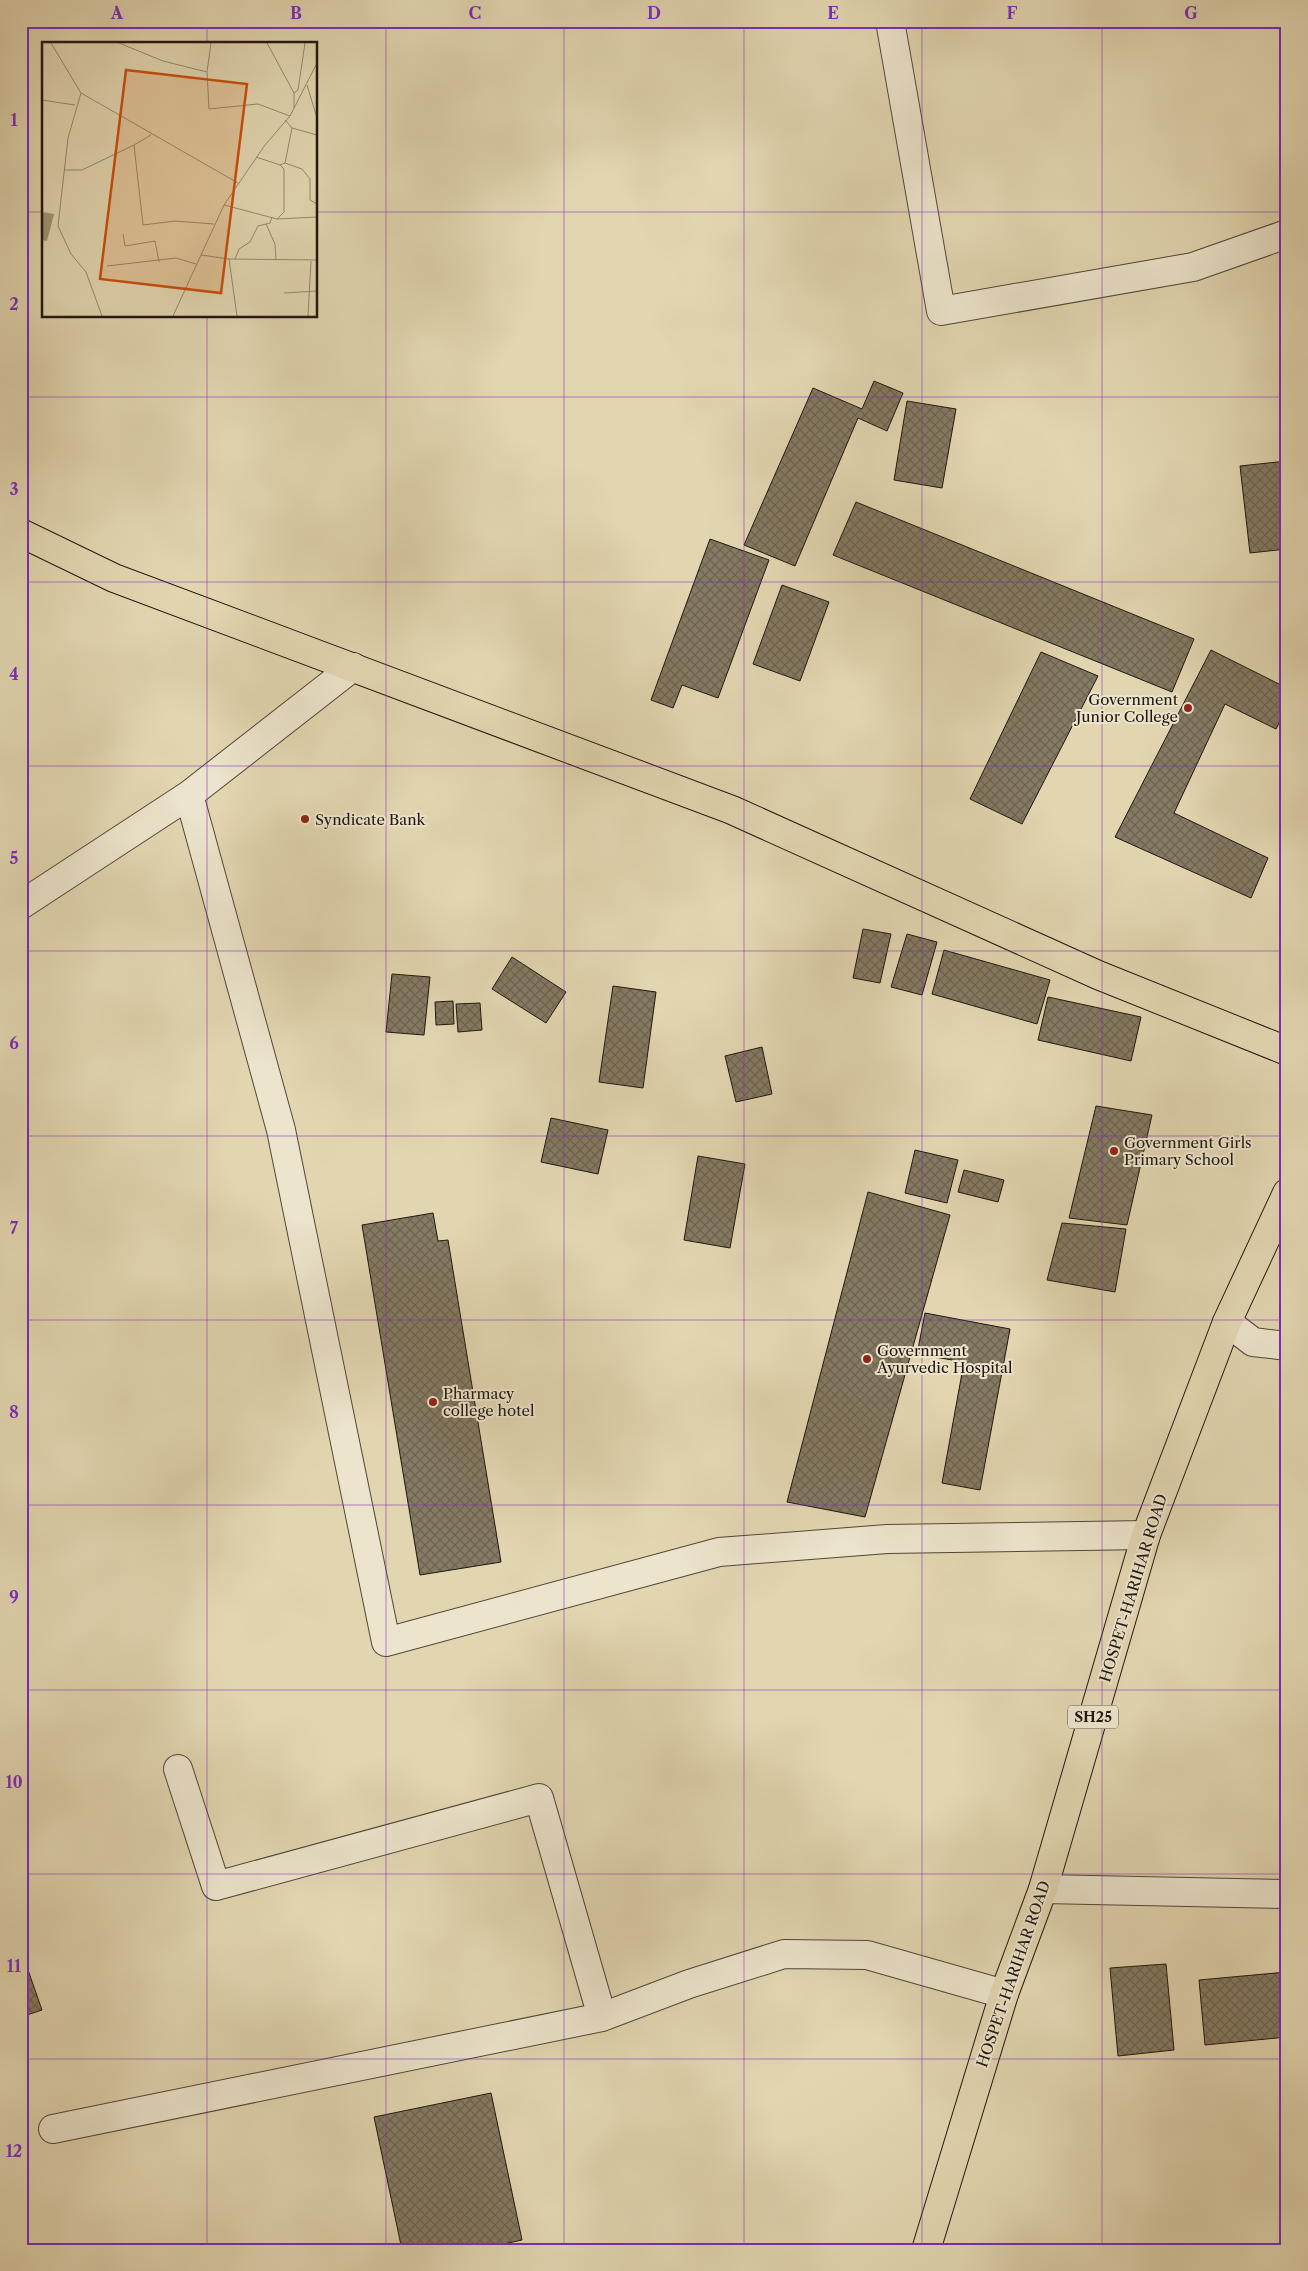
<svg xmlns="http://www.w3.org/2000/svg" width="1308" height="2271" font-family="'Libre Caslon Text',serif">
  <style>
    .building { fill: url(#building-cross-hatch); stroke: #20170f }
    .lines { fill: none; stroke-linecap: round; stroke-linejoin: round }
    .street-casing { stroke: #504738; stroke-width: 30 }
    .primary-casing { stroke: #20170f; stroke-width: 30 }
    .street { stroke: #ece4cc; stroke-width: 28 }
    .primary { stroke: #e2d6b1; stroke-width: 28 }
    .grid { fill: none; stroke: #7b2cbf; stroke-width: 1; stroke-opacity: 0.55 }
    .poi-dot { fill: #8f2418; stroke: #ece4cc; stroke-width: 2 }
    .labels { text-anchor: middle; dominant-baseline: central; stroke-width: 4; stroke-linejoin: round; paint-order: stroke }
    .shield { fill: #ece4cc; stroke: #5d5448; stroke-width: 1 }
    .shield-label { font-size: 14px; font-weight: bold; fill: #20170f }
    .poi-label { font-size: 15px; fill: #20170f; stroke: #ece4cc; text-anchor: start }
    .street-label { font-size: 15px; fill: #20170f; stroke: #ece4cc }
    .inset-road { fill: none; stroke: #948a70; stroke-width: 1 }
    .view { fill: #ca4f0c; fill-opacity: 0.15; stroke: #ca4f0c; stroke-width: 2.5 }
    .inset-edge { fill: none; stroke: #20170f; stroke-width: 2.5 }
    .neatline { fill: none; stroke: #7b2cbf; stroke-width: 2 }
    .grid-label { font-size: 16px; text-anchor: middle; font-weight: bold; fill: #7b2cbf }
  </style>
  <defs>
    <pattern id="building-cross-hatch" width="8" height="8" patternUnits="userSpaceOnUse" patternTransform="scale(1.25)"><rect width="8" height="8" fill="#857a63"/><path d="M0 0l8 8M0 8l8-8" fill="none" stroke="#6c6350"/></pattern>
  </defs>
  <rect width="100%" height="100%" fill="#e2d6b1"/>
  <filter id="stains"><feTurbulence type="fractalNoise" baseFrequency=".004" numOctaves="4"/><feColorMatrix values="0 0 0 0 .2 0 0 0 0 .09 0 0 0 0 .02 0 0 0 .5 -.17"/></filter>
  <radialGradient id="worn" r=".72"><stop offset=".6" stop-color="#630" stop-opacity="0"/><stop offset="1" stop-color="#630" stop-opacity=".3"/></radialGradient>
  <path class="building" d="M874,381L903,393L887,431L858,418L795,566L744,545L813,388L862,409Z
    M907,401L956,409L942,488L894,480Z
    M1287,461V549L1250,553L1240,466Z
    M856,502L1194,639L1172,692L833,555Z
    M710,539L769,560L718,698L682,685L673,708L651,700Z
    M782,585L829,602L800,681L753,664Z
    M1211,650L1287,688V708L1276,729L1225,704L1174,813L1268,858L1251,898L1115,837Z
    M1041,652L1098,676L1022,824L970,799Z
    M863,929L891,934L880,983L853,978Z
    M907,934L937,942L922,995L891,987Z
    M944,950L1050,980L1037,1024L932,994Z
    M512,957L566,992L546,1023L492,989Z
    M392,974L430,977L424,1035L386,1032Z
    M613,986L656,992L643,1088L599,1082Z
    M1048,997L1141,1017L1131,1061L1038,1040Z
    M453,1001L454,1024L436,1025L435,1002Z
    M480,1003L482,1030L458,1032L456,1004Z
    M762,1047L772,1094L736,1102L725,1056Z
    M1096,1106L1152,1115L1127,1225L1069,1218Z
    M551,1118L608,1130L598,1174L541,1162Z
    M915,1150L958,1160L947,1203L905,1193Z
    M698,1156L745,1164L730,1248L684,1240Z
    M964,1170L1004,1180L998,1202L958,1192Z
    M868,1192L950,1215L865,1517L787,1502Z
    M433,1213L438,1241L448,1240L501,1562L420,1575L362,1225Z
    M1062,1223L1126,1229L1115,1292L1047,1280Z
    M925,1313L1010,1329L980,1490L942,1483L964,1362L917,1354Z
    M21,1950L42,2010L21,2017Z
    M1166,1964L1174,2050L1118,2056L1110,1968Z
    M1287,1972V2037L1205,2045L1199,1980Z
    M491,2093L522,2240L476,2250H402L374,2117Z"/>
  <g class="lines">
    <defs>
      <path id="street" d="M890,21L941,311L1193,267L1287,234
        M189,795L353,667
        M21,905L189,795L281,1130L386,1642L719,1552L887,1539L1146,1535
        M1227,1322L1253,1342L1287,1346
        M178,1769L216,1886L539,1798L602,2017
        M1043,1889L1287,1894
        M53,2129L602,2017L689,1984L784,1954L867,1955L1004,1994"/>
      <path id="primary" d="M21,533L114,578L732,810L1098,975L1287,1051
        M926,2250L1004,1994L1043,1889L1146,1535L1227,1322L1287,1193"/>
    </defs>
    <use href="#street" class="street-casing"/>
    <use href="#primary" class="primary-casing"/>
    <use href="#street" class="street"/>
    <use href="#primary" class="primary"/>
  </g>
  <path class="grid" d="M207,21V44M386,21V2250M564,21V2250M744,21V2250M922,21V2250M1102,21V2250M21,212H44M316,212H1287M207,316V2250M21,397H1287M21,582H1287M21,766H1287M21,951H1287M21,1136H1287M21,1320H1287M21,1505H1287M21,1690H1287M21,1874H1287M21,2059H1287"/>
  <g class="poi-dot">
    <circle cx="1188" cy="708" r="5"/>
    <circle cx="305" cy="819" r="5"/>
    <circle cx="1114" cy="1151" r="5"/>
    <circle cx="867" cy="1359" r="5"/>
    <circle cx="433" cy="1402" r="5"/>
  </g>
  <g class="labels">
    <rect class="shield" x="1068" y="1705.5" width="50" height="23" rx="4"/>
    <g class="shield-label">
      <text x="1093" y="1717">SH25</text>
    </g>
    <g class="poi-label">
      <text x="1178" y="699" text-anchor="end">Government<tspan x="1178" dy="17">Junior College</tspan></text>
      <text x="315" y="819">Syndicate Bank</text>
      <text x="1124" y="1142">Government Girls<tspan x="1124" dy="17">Primary School</tspan></text>
      <text x="877" y="1350">Government<tspan x="877" dy="17">Ayurvedic Hospital</tspan></text>
      <text x="443" y="1393">Pharmacy<tspan x="443" dy="17">college hotel</tspan></text>
    </g>
    <g class="street-label">
      <text transform="translate(1133 1588) rotate(-73)">HOSPET-HARIHAR ROAD</text>
      <text transform="translate(1013 1974) rotate(-71)">HOSPET-HARIHAR ROAD</text>
    </g>
  </g>
  <g transform="translate(42 42)">
    <rect width="275" height="275" fill="#e2d6b1"/>
    <path d="M0,170L12,172L5,199L0,198Z" fill="#a0957a"/>
    <path class="inset-road" d="M9,1L39,51L26,96L16,184L29,212L44,230L60,274M77,1L121,19L165,30L167,67L216,62L248,74M225,1L252,51V66M165,30L169,1M265,43L275,76M39,51L196,141M252,51L256,48L263,1M0,58L33,63M250,86L275,93M92,103L109,93M214,115L238,123L243,121L250,86L243,78M243,121L260,127L268,137V158L275,162M22,128H40L92,103L101,183L133,179L172,182M182,163L235,177L242,170V127L238,123M235,177L275,175M224,182L233,202L234,218M81,192L83,204L113,199L117,220M159,213L187,217L275,218M187,217L195,274M193,217L197,207L208,200L216,184L228,181L230,175M65,224L134,216L154,222M242,251L275,249M131,274L182,163L223,103L248,74L275,21M266,274L269,219"/>
    <path class="view" d="M84,28L205,42L179,251L58,237Z"/>
    <rect width="275" height="275" class="inset-edge"/>
  </g>
  <rect width="1308" height="2271" fill="none" stroke="#e2d6b1" stroke-width="55"/>
  <rect x="28" y="28" width="1252" height="2216" class="neatline"/>
  <g class="grid-label">
    <text x="117" y="19">A</text>
    <text x="296" y="19">B</text>
    <text x="475" y="19">C</text>
    <text x="654" y="19">D</text>
    <text x="833" y="19">E</text>
    <text x="1012" y="19">F</text>
    <text x="1191" y="19">G</text>
    <text x="14" y="126">1</text>
    <text x="14" y="310">2</text>
    <text x="14" y="495">3</text>
    <text x="14" y="680">4</text>
    <text x="14" y="864">5</text>
    <text x="14" y="1049">6</text>
    <text x="14" y="1234">7</text>
    <text x="14" y="1418">8</text>
    <text x="14" y="1603">9</text>
    <text x="14" y="1788">10</text>
    <text x="14" y="1972">11</text>
    <text x="14" y="2157">12</text>
  </g>
  <rect width="100%" height="100%" filter="url(#stains)"/>
  <rect width="100%" height="100%" fill="url(#worn)"/>
</svg>
